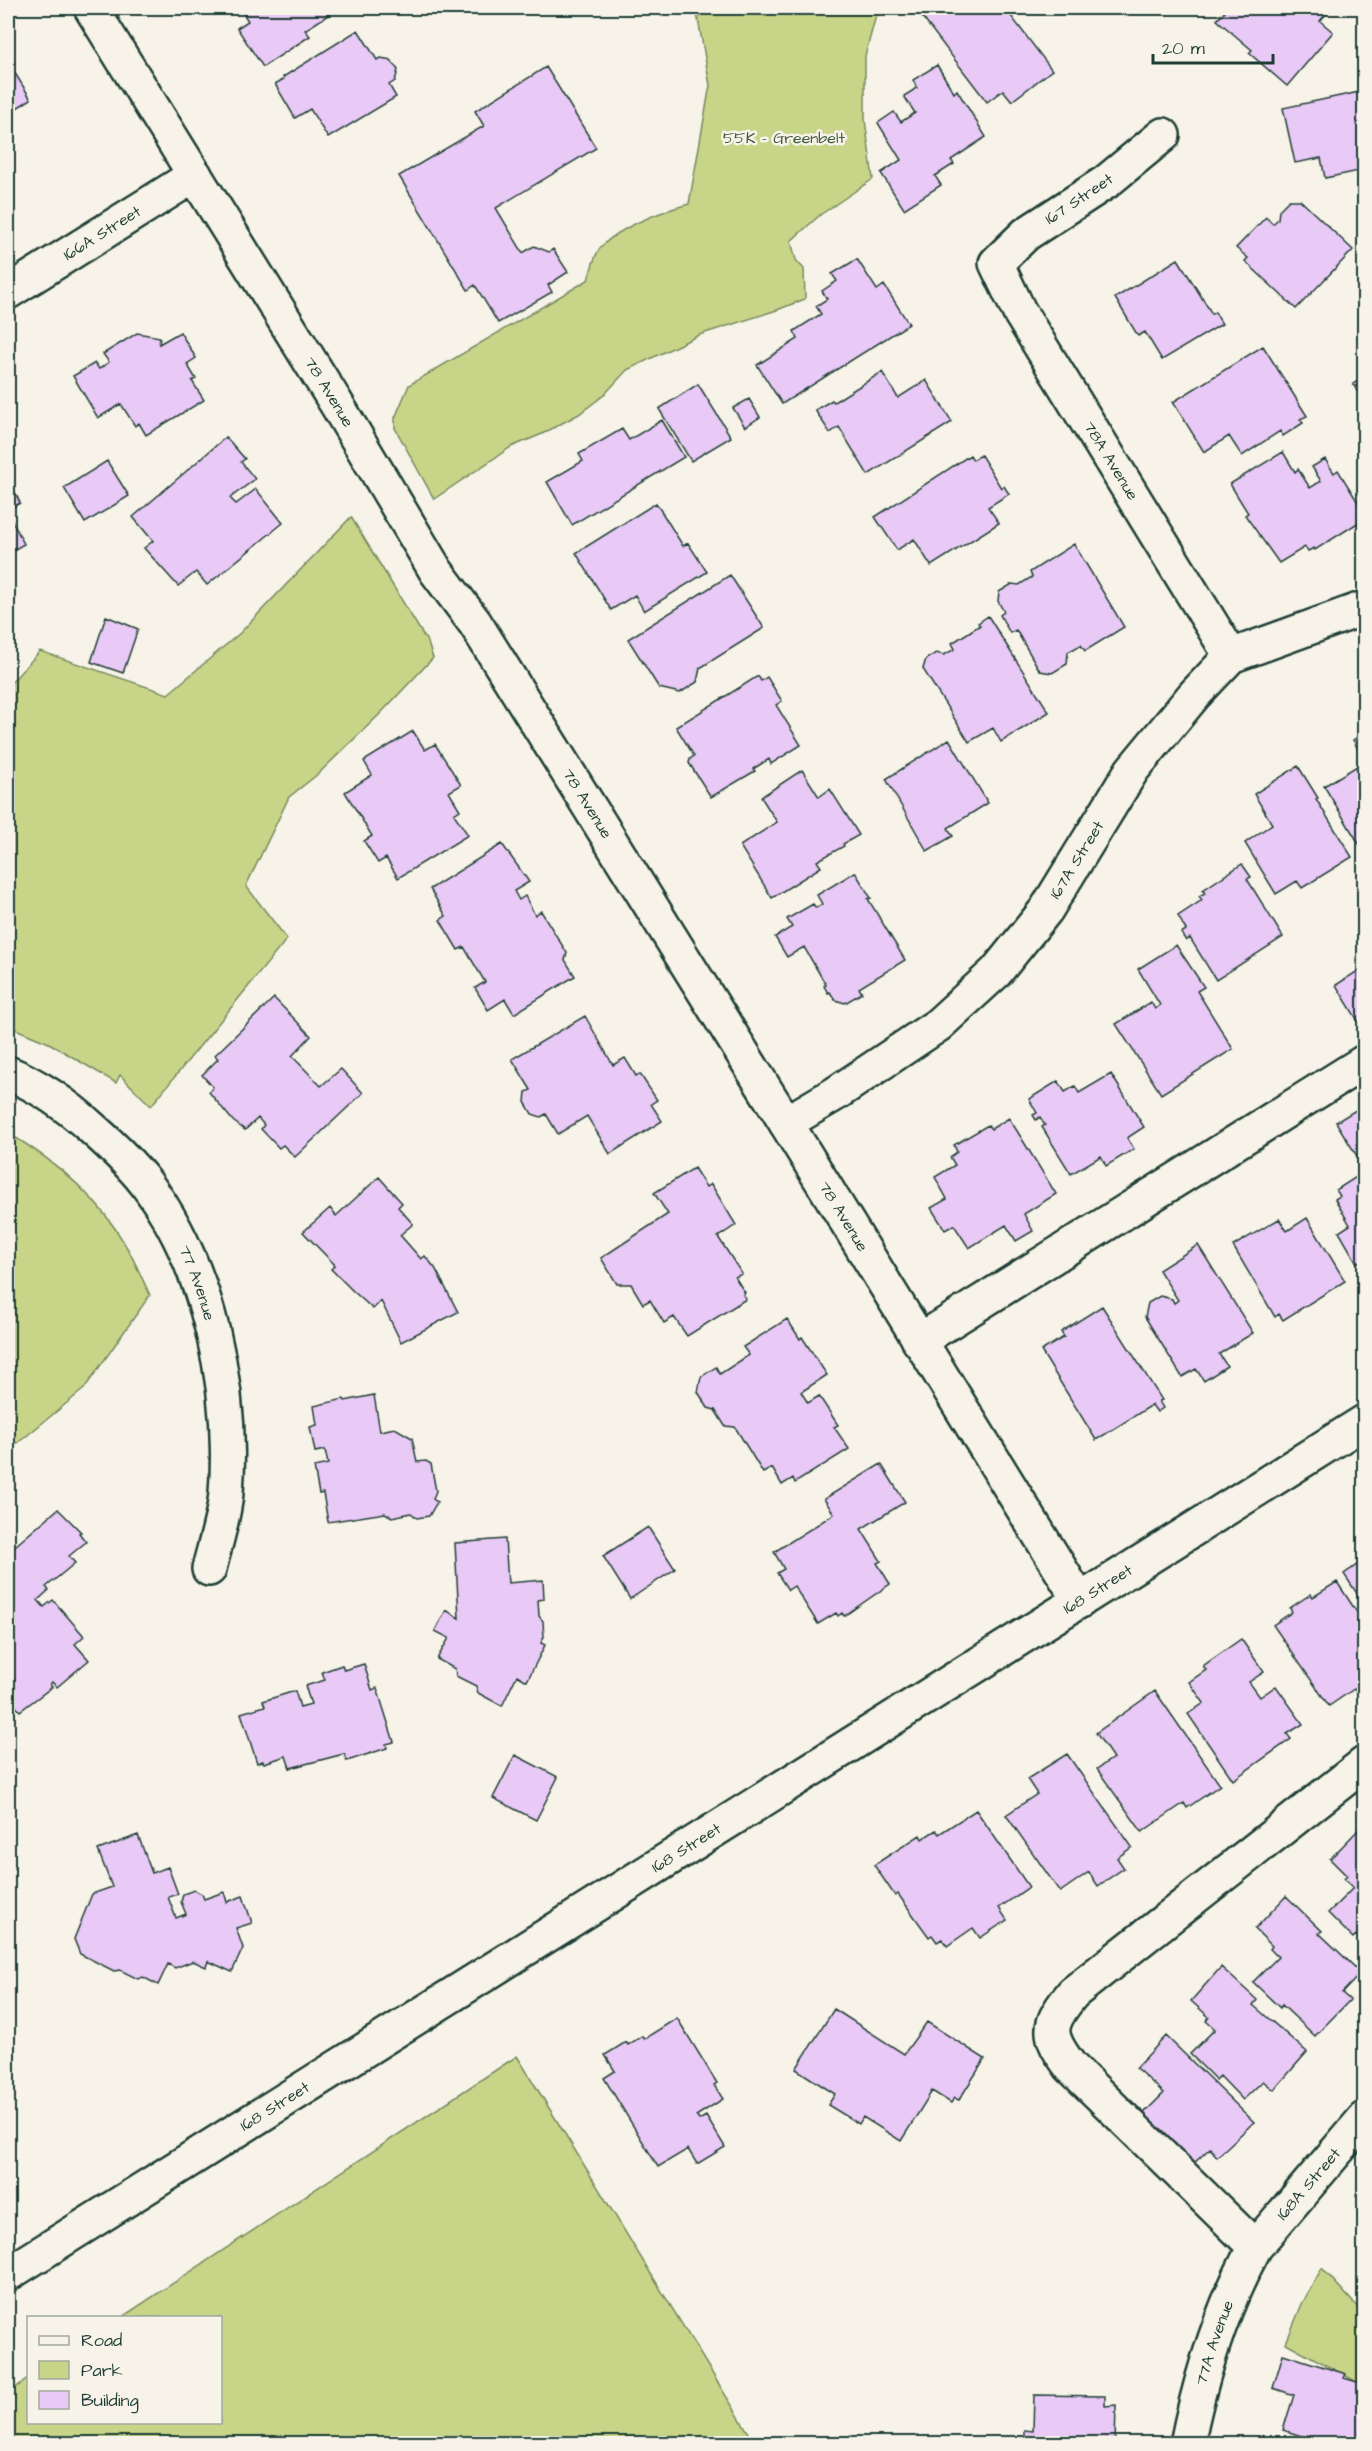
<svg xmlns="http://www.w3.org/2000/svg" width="1372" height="2451" font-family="'Architects Daughter',sans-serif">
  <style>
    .green { fill: #c8d589; stroke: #74895e; stroke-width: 1.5 }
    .building { fill: #e9c9f6; stroke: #1f3d34; stroke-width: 1.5 }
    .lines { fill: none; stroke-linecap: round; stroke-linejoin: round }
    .minor-casing { stroke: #1f3d34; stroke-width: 38 }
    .major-casing { stroke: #1f3d34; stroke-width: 38 }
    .minor { stroke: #f7f3e8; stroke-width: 33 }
    .major { stroke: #f7f3e8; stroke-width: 33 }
    .labels { text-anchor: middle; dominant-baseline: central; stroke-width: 5; stroke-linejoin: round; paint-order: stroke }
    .park-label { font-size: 16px; fill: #415b45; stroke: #f7f3e8 }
    .street-label { font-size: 16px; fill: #1f3d34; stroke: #f7f3e8 }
  </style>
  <rect width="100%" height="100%" fill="#f7f3e8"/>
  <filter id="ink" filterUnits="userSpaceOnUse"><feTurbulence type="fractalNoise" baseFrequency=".0167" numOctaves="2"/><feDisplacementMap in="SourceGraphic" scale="12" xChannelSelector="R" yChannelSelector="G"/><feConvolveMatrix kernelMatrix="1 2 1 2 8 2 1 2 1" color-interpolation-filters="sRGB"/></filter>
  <g filter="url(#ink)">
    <path class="green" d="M696,8H878L865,56V120L873,179L820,215L791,241L796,260L804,269L805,299L777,310L699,335L627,370L604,395L579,414L542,434L511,447L434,499L395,428V418L409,385L588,280C591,271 594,256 600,248C619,227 662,211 689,204L710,85Z
      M351,517L428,643L433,658L380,714L318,774L289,797L246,886L287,939L151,1106L120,1075L116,1083L49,1043L8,1026V686L40,651L168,694L240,633Z
      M8,1133C54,1160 99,1198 126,1246C135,1261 142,1279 150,1295L84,1389L8,1451Z
      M517,2056L755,2443H8V2393L28,2379V2422H220V2318L122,2317Z
      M1322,2268L1362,2312H1364V2386L1286,2343L1302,2304Z"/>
    <path class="building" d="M240,8H339L305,30L310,36L263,67L237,28L248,21Z
      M926,8H1005L1052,70L1012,101L1003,90L987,102L919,13Z
      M1228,8H1319L1326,14L1320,21L1333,32L1287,86L1249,53L1252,50L1217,20Z
      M358,30L377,60L381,58L391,60L398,70L395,81L389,85L396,97L328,138L310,109L295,118L275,84L284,79L283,77Z
      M8,62L31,99L9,113L16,124L8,129Z
      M937,65L954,93L957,90L986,137L951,160L954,164L935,176L941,185L904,209L881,173L901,160L878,123L894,112L901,122L915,113L904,96L917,88L913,80Z
      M546,67L596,148L496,208L523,253L534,246L549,252L553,249L568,272L548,285L552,292L498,323L475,285L468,290L399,176L484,126L475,111Z
      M1364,91V170L1325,178L1321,158L1295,163L1283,108Z
      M1289,200H1300L1353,250L1296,309L1245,261L1248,258L1236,248L1266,217L1273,224L1278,219L1279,210Z
      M857,259L877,290L884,285L909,324L782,404L757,365L798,339L794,331L821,314L816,306L827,299L822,291L837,281L832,274Z
      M1178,259L1212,314L1215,312L1222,324L1162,360L1145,332L1138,336L1115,298Z
      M180,332L196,358L187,364L196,379L192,381L204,400L146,435L139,423L135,426L121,404L98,418L73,376L95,363L99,369L109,362L103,354L137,333L160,337L159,344Z
      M1263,346L1307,416L1300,419L1303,423L1283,436L1280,431L1242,456L1229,436L1204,452L1173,402Z
      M882,372L898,398L926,380L952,422L868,475L839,427L830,433L815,410L832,400L834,402Z
      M1364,377V403L1353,384Z
      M698,384L731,437L691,461L659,409Z
      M749,399L760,417L745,427L733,408Z
      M662,420L684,457L572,525L547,482L583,461L579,454L622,429L629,440Z
      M226,437L245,459L241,462L255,479L230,498L236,504L256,489L283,523L207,585L196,572L178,586L144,548L153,541L133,517Z
      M1283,452L1295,472L1298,469L1310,488L1321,481L1312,467L1325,459L1334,473L1338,470L1364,512V519L1315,550L1314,548L1308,551L1305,547L1279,563L1245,515L1248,513L1230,484Z
      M970,455L973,460L981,455L1001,488L1004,486L1009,494L988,507L999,523L931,566L914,539L897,550L875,517Z
      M107,461L129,496L85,523L64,488Z
      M8,477L20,503L8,510Z
      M656,503L683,546L688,543L707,572L644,611L635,595L611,610L576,553Z
      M8,513L24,544L8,553Z
      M1074,544L1124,627L1085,651L1081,645L1068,652L1067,664L1052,673L1040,671L1016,630L1010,633L1000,615L1004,612L998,601L999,592L1012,584L1019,585L1032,577L1030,572Z
      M730,575L764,628L700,668L697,682L680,693L659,688L628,639Z
      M106,616L138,629L123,673L91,662Z
      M988,616L1049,712L1001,742L993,728L969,742L923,669L926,659L936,653L944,655L955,649L952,643L980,625L978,623Z
      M758,676L761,681L767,677L782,701L776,705L801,745L771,764L769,759L753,769L755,771L711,797L689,763L690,759L694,756L676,727Z
      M413,731L425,750L435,744L461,785L449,792L460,810L454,814L468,835L398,878L386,858L378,863L364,841L372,836L345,792L372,775L364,761Z
      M1364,733V760L1353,740Z
      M949,739L988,803L948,828L953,836L927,851L886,779Z
      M1298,766L1318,798L1316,799L1352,857L1302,888L1297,881L1276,894L1245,843L1272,824L1254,794Z
      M1357,766L1363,776L1364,775V852L1324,786Z
      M802,770L819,797L830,789L859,835L843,844L844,846L817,861L821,867L772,898L740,846L777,822L761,797Z
      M502,844L529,882L514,891L519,900L525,896L535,915L541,911L567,953L565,960L575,976L514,1014L505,999L488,1010L475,988L485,982L464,947L458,950L440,920L446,916L430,889Z
      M1242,864L1251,877L1247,879L1283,937L1216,980L1190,938L1186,941L1181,933L1186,930L1178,916L1202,900L1199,896L1205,893L1203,890Z
      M855,872L871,898L868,899L905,960L859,988L862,993L845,1003L835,1000L830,992L828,993L824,986L826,985L804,947L787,957L775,937L792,927L787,919L813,904L816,908L822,904L817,895Z
      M1176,945L1204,987L1197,991L1233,1049L1161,1094L1116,1024L1151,1002L1155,1009L1160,1005L1138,969Z
      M1364,967V1028L1363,1029L1336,985Z
      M274,998L311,1036L292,1056L321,1086L341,1069L363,1093L295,1157L283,1145L279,1148L261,1129L264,1125L258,1118L245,1130L233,1121L209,1092L213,1087L202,1075L218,1059L215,1055Z
      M585,1016L613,1065L625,1058L636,1076L640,1074L657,1100L651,1104L662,1121L610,1154L587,1116L558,1134L546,1114L541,1117L532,1114L525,1102L526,1092L531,1090L512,1059Z
      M1111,1074L1144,1127L1127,1138L1134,1149L1106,1166L1101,1156L1071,1174L1042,1127L1045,1125L1040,1117L1036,1120L1033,1115L1037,1113L1029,1099L1058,1081L1065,1092L1075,1086L1079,1093Z
      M1364,1105V1166H1363L1336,1122Z
      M1009,1118L1056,1194L1024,1214L1033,1231L1016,1241L1006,1225L969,1248L954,1225L945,1230L931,1208L947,1199L935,1177L955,1165L950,1157L957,1152L954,1145L988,1125L991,1129Z
      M694,1168L706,1187L711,1184L736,1225L718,1237L742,1274L735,1277L745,1293L743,1295L746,1299L687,1336L674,1317L664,1323L650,1300L643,1304L631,1284H617L601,1258L668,1214L654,1193Z
      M1364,1172V1258L1357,1263L1339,1232L1350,1225L1335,1199L1340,1196L1336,1190Z
      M379,1177L402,1203L398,1207L413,1224L400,1235L421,1259L425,1256L435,1268L458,1312L401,1342L381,1301L373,1309L353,1291L331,1269L335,1265L303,1232L330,1208L336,1216Z
      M1307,1218L1345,1281L1283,1320L1279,1314L1275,1317L1233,1246L1279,1219L1287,1231Z
      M1198,1245L1253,1333L1219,1354L1227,1366L1204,1381L1196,1369L1182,1377L1145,1317L1148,1303L1160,1296L1172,1299L1174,1303L1178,1300L1159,1270Z
      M1102,1306L1162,1400L1159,1401L1163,1408L1157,1412L1152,1405L1096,1440L1041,1351L1064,1337L1061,1332Z
      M787,1319L800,1339L802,1337L827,1375L801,1392L808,1403L819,1396L838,1425L834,1427L849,1449L795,1483L793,1478L782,1485L772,1468L763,1473L735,1427L725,1426L715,1410L708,1408L698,1392L701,1377L716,1367L720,1374L749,1355L743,1347Z
      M374,1395L380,1431L395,1428L412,1438L417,1462L426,1461L431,1464L436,1491L433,1499L437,1502L429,1516L417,1518L411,1513L392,1517L385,1513L328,1522L323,1493L319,1494L314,1467L328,1464L325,1450L315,1452L310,1427L317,1425L314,1406L344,1399L345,1401Z
      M881,1464L905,1502L861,1529L881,1561L877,1563L890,1584L844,1616L842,1613L838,1616L836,1613L818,1624L794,1586L788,1590L777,1573L784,1569L774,1552L834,1514L824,1499Z
      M58,1509L81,1532L79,1533L86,1542L69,1556L75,1563L46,1587L49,1590L38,1600L44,1607L53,1600L84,1636L75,1644L89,1660L57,1687L52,1682L50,1684L52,1687L20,1711L11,1701L8,1703V1552Z
      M648,1527L675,1569L630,1599L603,1556Z
      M505,1539L508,1583L543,1580L544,1599L538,1600L539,1616L543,1621L544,1637L541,1643L545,1645L527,1681L517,1675L502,1706L478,1693L476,1686L456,1676L455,1669L437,1659L449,1638L435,1631L446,1610L459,1618L455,1543Z
      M1364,1560V1604L1344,1574Z
      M1337,1582L1364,1623V1690L1358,1694L1354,1689L1329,1706L1273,1625L1292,1612L1290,1608L1311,1594L1313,1597Z
      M1241,1639L1264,1672L1249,1682L1260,1697L1276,1686L1303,1724L1287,1734L1291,1739L1233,1780L1188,1714L1204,1703L1189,1682L1206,1670L1203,1666Z
      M364,1664L372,1690L377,1688L394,1742L386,1744L387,1748L347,1761L344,1754L290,1768L286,1756L264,1763L263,1761L257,1763L241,1713L265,1706L263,1701L295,1691L300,1707L311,1704L305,1686L325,1680L322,1672L342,1665L344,1670Z
      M1155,1691L1220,1785L1187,1808L1184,1803L1142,1832L1097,1769L1113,1758L1096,1733Z
      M1067,1754L1132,1847L1117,1858L1124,1868L1098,1886L1089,1872L1060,1892L1006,1815L1037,1794L1027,1779Z
      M515,1755L558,1777L536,1820L493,1798Z
      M976,1810L1029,1887L999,1908L1007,1920L980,1938L973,1928L947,1946L942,1939L937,1942L932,1935L929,1937L898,1894L895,1896L874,1865L920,1835L922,1839L936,1830L939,1834Z
      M1361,1827L1364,1830V1943L1356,1935L1353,1938L1328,1913L1353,1888L1344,1879L1347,1876L1330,1859Z
      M138,1835L152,1873L168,1867L178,1894L168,1897L176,1918L186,1914L181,1902L183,1894L194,1890L202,1894L204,1899L224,1892L227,1902L243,1896L252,1923L236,1928L243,1948L232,1972L208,1961L206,1967L193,1961L175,1968L168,1964L158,1985L143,1977L138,1979L120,1970L114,1971L80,1954L74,1939L92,1894L112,1887L98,1850Z
      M1286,1896L1322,1931L1319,1933L1361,1973L1342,1993L1350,2000L1315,2036L1282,2005L1280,2008L1253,1982L1278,1957L1270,1949L1272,1946L1255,1929Z
      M1221,1967L1257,2000L1253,2005L1307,2052L1274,2090L1263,2081L1243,2100L1220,2076L1216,2080L1190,2054L1215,2029L1206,2021L1209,2017L1191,2001Z
      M834,2009L904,2054L927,2022L985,2059L959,2100L954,2098L951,2103L932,2091L901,2141L863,2117L859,2124L828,2105L835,2094L796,2069Z
      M677,2018L717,2083L714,2085L723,2099L696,2116L699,2120L706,2116L725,2147L697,2164L688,2149L658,2167L604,2078L615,2071L605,2055L626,2042L628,2045L642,2036L644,2039Z
      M1166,2036L1254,2122L1217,2157L1210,2148L1189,2168L1139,2118L1164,2093L1136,2068Z
      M1283,2354L1346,2374L1344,2378L1364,2384V2420L1357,2444H1326L1283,2430L1294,2395L1273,2388Z
      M1034,2395L1105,2396V2406L1116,2405L1115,2444H1025V2430L1033,2431Z"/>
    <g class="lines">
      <defs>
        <g id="minor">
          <path id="s1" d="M91,8L336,403L436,571L475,623L786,1123L1080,1601"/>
          <path id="s2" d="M1163,135L1106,182L1026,234L996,263L1019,311L1231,656"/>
          <path id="s3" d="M8,292L195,175"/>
          <path id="s4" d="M8,1073C40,1086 68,1106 94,1130C112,1146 130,1163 145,1182C209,1266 234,1390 226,1493C224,1518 215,1544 209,1569"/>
          <path id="s5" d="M786,1123L835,1094L938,1025L996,972L1046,910L1132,770L1194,695L1231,656L1364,608"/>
          <path d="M919,1341L1364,1062"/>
          <path d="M1255,2247L1071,2067C1046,2034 1047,2025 1073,1993L1364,1764"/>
          <path id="s6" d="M1187,2444C1201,2374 1221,2309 1255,2247L1364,2119"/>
        </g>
        <g id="major">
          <path id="s7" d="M8,2274L1364,1422"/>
        </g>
      </defs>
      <use href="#minor" class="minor-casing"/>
      <use href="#major" class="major-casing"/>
      <use href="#minor" class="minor"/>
      <use href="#major" class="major"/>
    </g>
  </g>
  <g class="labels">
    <g class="park-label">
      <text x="784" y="138">55K - Greenbelt</text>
    </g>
    <g class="street-label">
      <text transform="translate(1079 199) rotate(-34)">167 Street</text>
      <text stroke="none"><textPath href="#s3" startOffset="111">166A Street</textPath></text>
      <text stroke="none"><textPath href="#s1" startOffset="452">78 Avenue</textPath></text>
      <text stroke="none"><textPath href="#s2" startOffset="440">78A Avenue</textPath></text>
      <text stroke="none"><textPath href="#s1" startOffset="938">78 Avenue</textPath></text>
      <text stroke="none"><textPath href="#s5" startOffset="398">167A Street</textPath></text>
      <text stroke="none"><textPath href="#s1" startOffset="1424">78 Avenue</textPath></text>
      <text stroke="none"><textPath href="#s4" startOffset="291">77 Avenue</textPath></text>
      <text stroke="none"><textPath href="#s7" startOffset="1287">168 Street</textPath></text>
      <text stroke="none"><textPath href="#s7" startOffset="801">168 Street</textPath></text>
      <text stroke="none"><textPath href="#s7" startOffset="315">168 Street</textPath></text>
      <text stroke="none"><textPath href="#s6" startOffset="292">168A Street</textPath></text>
      <text stroke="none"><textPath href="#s6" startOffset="105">77A Avenue</textPath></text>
    </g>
  </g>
  <rect width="1372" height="2451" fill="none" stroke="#f7f3e8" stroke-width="30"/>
  <rect x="15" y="15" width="1342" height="2421" fill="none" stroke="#1f3d34" stroke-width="2" filter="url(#ink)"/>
  <rect x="27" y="2316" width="195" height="108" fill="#f7f3e8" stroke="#a1aaa0" stroke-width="1.5"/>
  <rect x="39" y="2336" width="30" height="9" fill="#f7f3e8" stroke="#a1aaa0" stroke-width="1.5"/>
  <text x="81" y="2346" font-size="18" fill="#1f3d34">Road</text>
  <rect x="39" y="2361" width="30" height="18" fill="#c8d589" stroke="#a1aaa0" stroke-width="1.5"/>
  <text x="81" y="2376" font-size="18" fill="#1f3d34">Park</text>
  <rect x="39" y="2391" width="30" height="18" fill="#e9c9f6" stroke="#a1aaa0" stroke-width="1.5"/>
  <text x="81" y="2406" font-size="18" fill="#1f3d34">Building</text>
  <path d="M1153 54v9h120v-9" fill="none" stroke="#1f3d34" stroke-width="3"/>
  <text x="1162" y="54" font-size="18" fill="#1f3d34" stroke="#f7f3e8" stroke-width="4.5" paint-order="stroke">20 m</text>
</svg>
